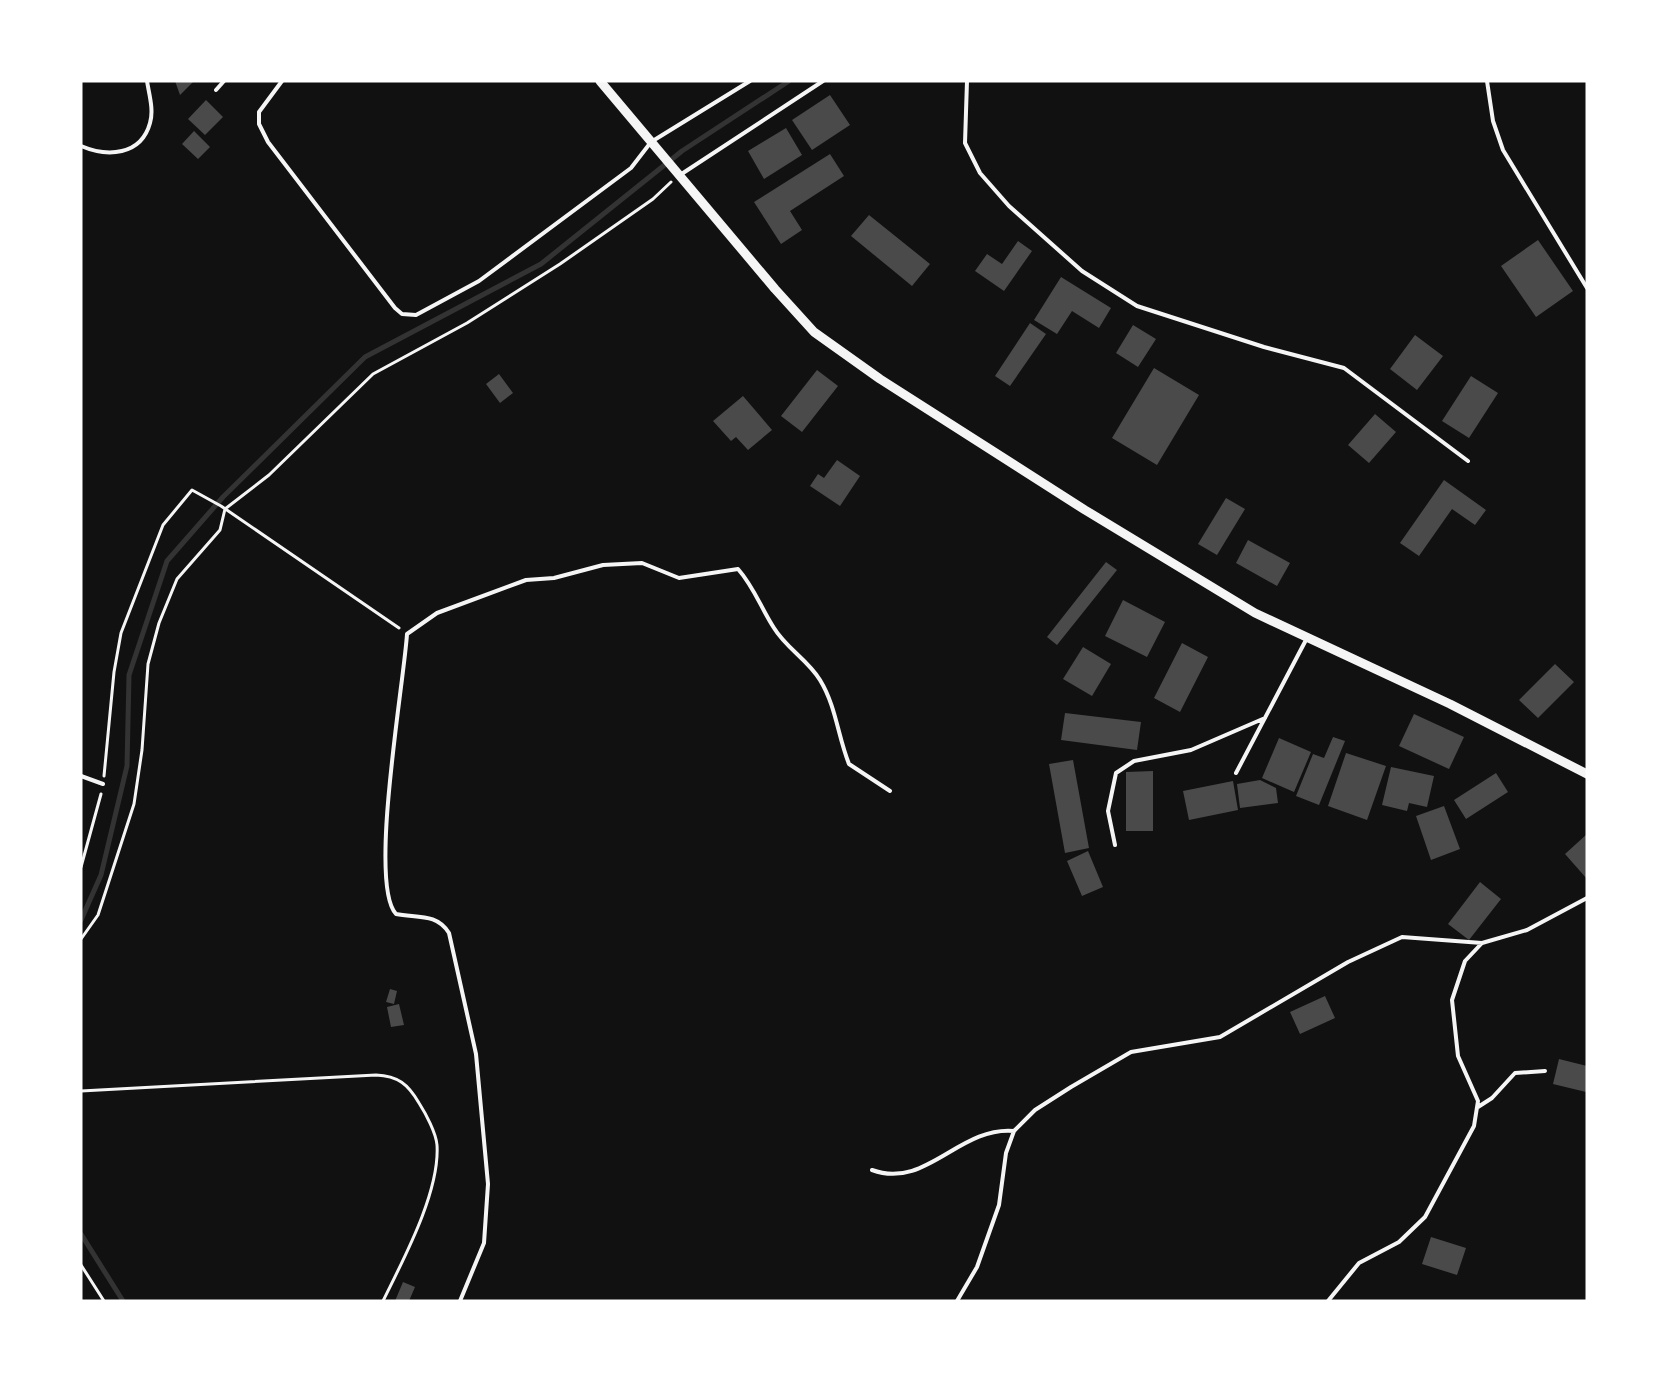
<svg xmlns="http://www.w3.org/2000/svg" width="1668" height="1382" font-family="Signika,sans-serif">
  <style>
    .lines { fill: none; stroke-linecap: round; stroke-linejoin: round }
    .stream { stroke: #333; stroke-width: 5 }
    .building { fill: #4a4a4a }
    .path { stroke: #f5f5f5; stroke-width: 3 }
    .service { stroke: #f5f5f5; stroke-width: 4 }
    .tertiary { stroke: #f5f5f5; stroke-width: 9 }
  </style>
  <rect width="100%" height="100%" fill="#111"/>
  <g class="lines">
    <path class="stream" d="M81,920L101,875L127,766L129,675L167,561L223,497L365,357L541,264L682,151L789,81
      M81,1234L123,1301"/>
  </g>
  <path class="building" d="M175,81H194L180,95Z
    M830,95L850,125L812,150L792,120Z
    M206,100L223,117L205,135L188,119Z
    M786,128L802,155L764,179L748,151Z
    M194,131L210,147L198,159L182,144Z
    M830,154L844,176L790,211L802,230L781,244L754,202Z
    M869,215L930,264L912,286L851,236Z
    M1538,240L1573,291L1536,317L1501,266Z
    M1018,241L1032,251L1004,291L975,271L987,254L1002,264Z
    M1061,277L1111,308L1099,328L1072,311L1057,334L1034,320Z
    M1030,323L1046,334L1010,386L995,376Z
    M1133,325L1156,339L1138,367L1116,353Z
    M1415,335L1443,356L1417,390L1390,369Z
    M1154,368L1199,395L1157,465L1112,438Z
    M817,370L838,386L802,432L781,416Z
    M499,374L513,393L500,403L486,384Z
    M1471,376L1498,393L1469,438L1442,421Z
    M743,396L772,430L748,450L736,437L731,441L713,421Z
    M1375,414L1396,432L1369,463L1348,445Z
    M837,460L860,476L840,506L810,486L818,474L824,478Z
    M1444,480L1486,510L1475,525L1452,509L1419,556L1400,543Z
    M1226,498L1245,509L1217,555L1198,544Z
    M1248,540L1290,563L1277,586L1236,563Z
    M1106,562L1117,570L1057,645L1047,637Z
    M1123,600L1165,622L1147,657L1105,636Z
    M1182,643L1208,657L1180,712L1154,698Z
    M1083,647L1111,664L1092,696L1063,679Z
    M1555,664L1574,682L1538,718L1519,700Z
    M1065,713L1141,722L1137,750L1061,740Z
    M1414,714L1464,737L1449,769L1399,746Z
    M1333,737L1345,741L1319,805L1296,796L1313,754L1324,758Z
    M1279,738L1311,752L1294,792L1262,778Z
    M1346,753L1386,766L1367,820L1328,806Z
    M1073,760L1089,848L1065,853L1049,764Z
    M1391,767L1434,776L1427,807L1409,803L1407,811L1382,805Z
    M1153,771V831H1126V772Z
    M1496,773L1508,792L1466,819L1454,800Z
    M1260,780L1276,788L1278,803L1240,808L1237,784Z
    M1233,781L1238,810L1189,820L1183,791Z
    M1444,806L1460,849L1431,860L1416,816Z
    M1587,834V879L1565,854Z
    M1088,851L1103,887L1082,896L1067,861Z
    M1480,882L1501,899L1469,940L1448,924Z
    M390,989L397,991L394,1004L386,1002Z
    M1325,996L1335,1018L1300,1034L1290,1012Z
    M399,1004L404,1025L391,1027L387,1007Z
    M1559,1059L1587,1066L1586,1092L1553,1084Z
    M1431,1237L1466,1248L1457,1275L1422,1264Z
    M403,1282L415,1287L409,1301H395Z"/>
  <g class="lines">
    <path class="path" d="M104,776L114,672L121,633L163,525L192,490L221,506L399,628
      M81,867L101,794
      M81,939L98,915L134,804L142,750L148,664L159,623L177,579L220,530L225,509L269,475L373,374L467,323L560,264L653,199L671,182
      M81,1091L376,1075C398,1076 408,1084 419,1103C426,1114 436,1133 437,1145C440,1192 403,1260 383,1301
      M81,1265L104,1301"/>
    <path class="service" d="M282,81L259,112V124L268,142L395,308L402,314L416,315L479,281L631,168L651,142L750,81
      M967,81L965,143L980,173L1009,206L1082,271L1137,306L1264,347L1344,368L1468,461
      M1487,81L1493,121L1503,150L1587,288
      M216,90L224,81
      M81,146C107,157 141,156 150,123C154,110 149,94 147,81
      M680,175L823,81
      M1236,773L1307,638
      M81,776L103,784
      M1115,845L1108,811L1116,773L1134,761L1191,750L1265,718
      M1478,1107L1492,1098L1515,1073L1545,1071
      M872,1170C926,1190 959,1126 1014,1131
      M460,1301L484,1243L488,1184L476,1054L449,933C437,913 417,918 396,914C368,884 404,683 407,634L437,613L526,580L554,578L603,565L642,563L679,578L738,569C754,587 761,608 774,628C786,648 808,660 820,680C836,706 838,737 849,764L890,791
      M957,1301L977,1267L999,1205L1006,1153L1014,1131L1035,1110L1071,1087L1131,1052L1220,1037L1348,962L1402,937L1482,943L1527,930L1587,898
      M1328,1301L1359,1263L1399,1242L1425,1217L1474,1126L1478,1101L1458,1056L1452,1000L1465,961L1482,943"/>
    <path class="tertiary" d="M600,81L775,289L814,332L880,379L1085,510L1255,613L1450,704L1587,774"/>
  </g>
  <rect width="1668" height="1382" fill="none" stroke="#ffffff" stroke-width="165"/>
</svg>
